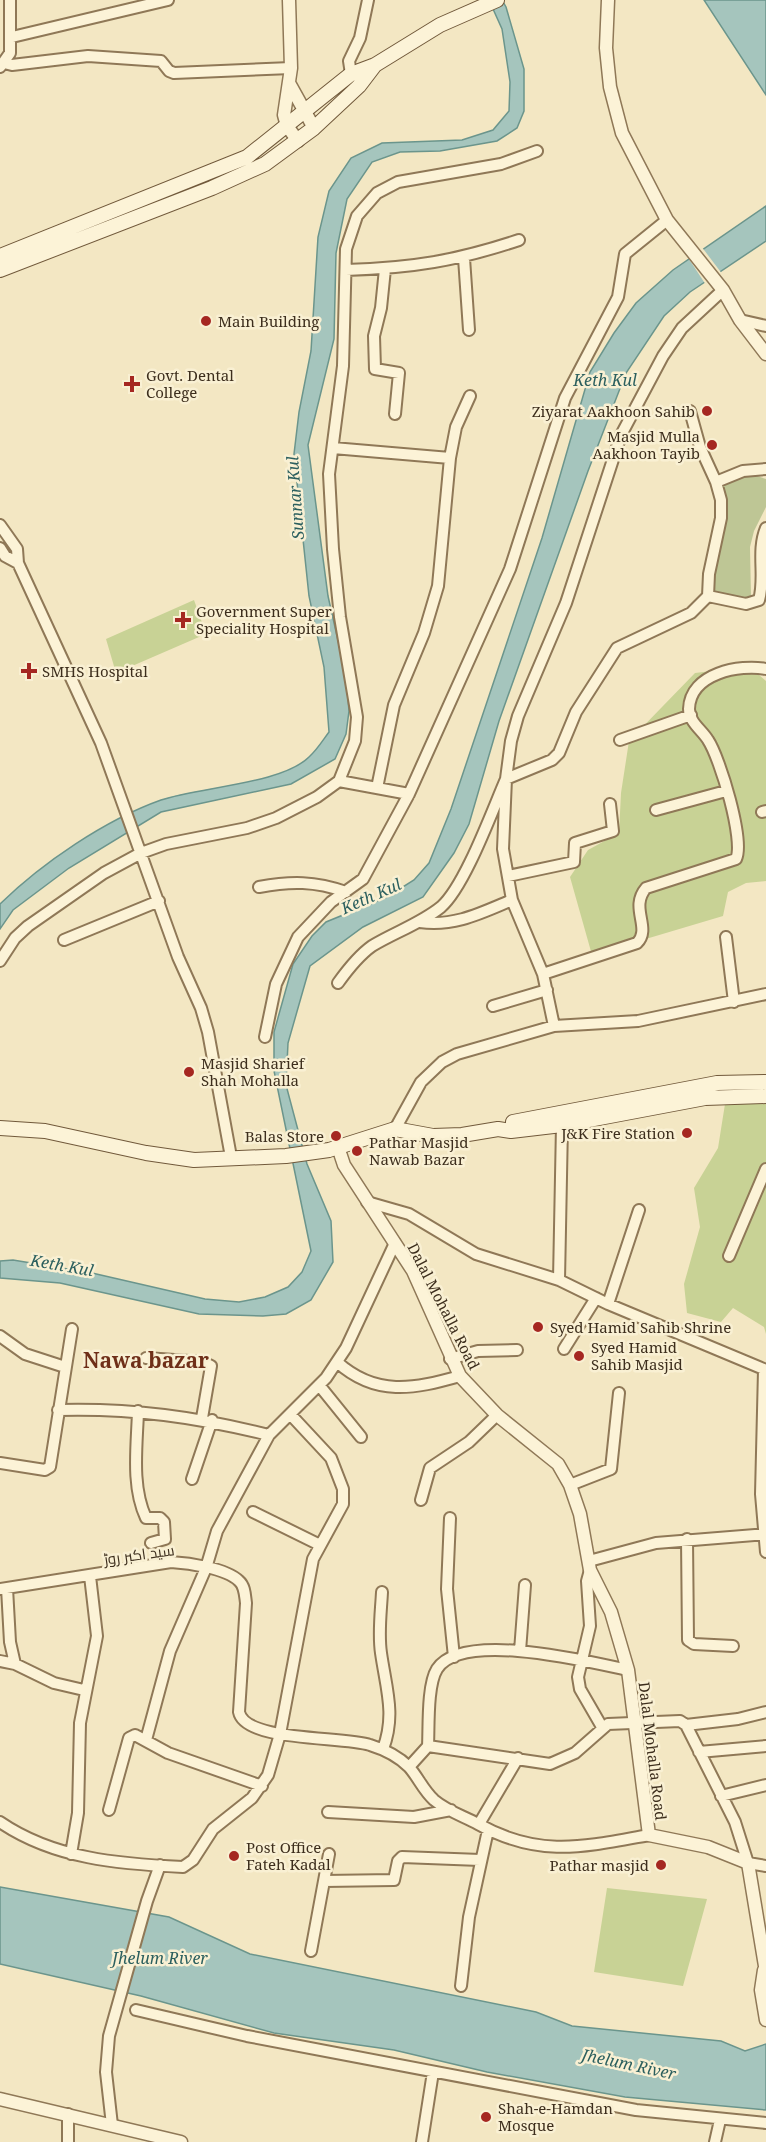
<svg xmlns="http://www.w3.org/2000/svg" width="766" height="2142" font-family="'Noto Serif',Cairo,serif">
  <style>
    .green { fill: #c8d295 }
    .cemetery { fill: #bec695 }
    .water { fill: #a5c5bd; stroke: #6b958c; stroke-width: 1.5 }
    .pier { fill: #f3e7c3 }
    .lines { fill: none; stroke-linecap: round; stroke-linejoin: round }
    .minor-casing { stroke: #8f7857; stroke-width: 14 }
    .tertiary-casing { stroke: #8f7857; stroke-width: 15 }
    .secondary-casing { stroke: #71593b; stroke-width: 16 }
    .minor { stroke: #fcf3d7; stroke-width: 10 }
    .tertiary { stroke: #fcf3d7; stroke-width: 12 }
    .secondary { stroke: #fcf3d7; stroke-width: 14 }
    .poi-dot { fill: #a52721; stroke: #f9f0d3; stroke-width: 2 }
    .labels { text-anchor: middle; dominant-baseline: central; stroke-width: 5; stroke-linejoin: round; paint-order: stroke }
    .poi-label { font-size: 15px; fill: #3d2e1d; stroke: #f9f0d3; text-anchor: start }
    .street-label { font-size: 15px; fill: #3d2e1d; stroke: #f9f0d3 }
    .water-label { font-size: 16px; font-style: italic; fill: #2b5f5e; stroke: #f9f0d3 }
    .district-label { font-size: 21px; font-weight: bold; fill: #6f2f18; stroke: #f9f0d3 }
  </style>
  <rect width="100%" height="100%" fill="#f3e7c3"/>
  <path class="green" d="M194,600L206,634L116,673L106,639Z
    M720,670L759,675L766,681V881L746,883L728,892L723,916L592,955L570,877L588,850L619,833L621,793L629,741L695,673Z
    M766,1102V1334L764,1327L733,1308L721,1322L687,1313L684,1284L700,1227L694,1188L718,1148L725,1104Z
    M607,1888L707,1899L683,1986L594,1972Z"/>
  <path class="cemetery" d="M751,474L766,479V507L754,531L750,547L751,598L746,600L710,595L720,482Z"/>
  <path class="water" d="M489,0H502L506,7L524,69V111L517,128L497,141L440,151L400,152L372,162L347,199L336,253L334,339L308,445L328,596L346,676L349,711L346,734L335,759L291,784L161,812L69,868L13,910L0,929V904C42,863 105,820 161,800C199,787 282,784 309,757C317,750 323,740 329,732L324,667L309,596L294,454L299,412L311,351L318,237L329,191L351,158L382,143L462,140L493,130L509,111L510,82L502,29Z
    M704,0H766V95Z
    M766,206V241L690,292L664,316L626,373L588,471L499,721L469,824L454,853L423,897L363,927L310,966L288,1043L286,1085L307,1164L331,1221L333,1262L311,1300L286,1314L263,1316L199,1314L60,1283L0,1278V1261L13,1260L92,1273L205,1299L239,1302L265,1297L288,1287L302,1272L311,1251L274,1071V1032L293,964L312,936L326,922L387,897L414,880L429,863L451,809L542,538L590,372L614,333L636,303L673,270Z
    M0,1887L169,1917L250,1954L536,2012L572,2026L721,2041L745,2051L766,2044V2110L625,2097L487,2072L394,2050L274,2033L141,1996L0,1964Z"/>
  <path class="pier" d="M701,246L723,275L706,285L687,256Z"/>
  <g class="lines">
    <defs>
      <path id="minor" d="M12,37L168,0
        M4,63L12,65L88,56L161,61L169,71L174,73L291,68
        M0,67L10,53V0
        M351,74L349,61L360,38L368,0
        M464,258L469,330
        M385,269L381,308L374,336L375,369L399,373L395,414
        M346,270C412,268 456,261 519,240
        M740,320L766,326
        M333,448L450,458
        M716,482L743,471L766,469
        M0,525L17,549L18,563L101,743L178,957L201,1008L208,1032L231,1157
        M0,548L5,556L18,563
        M708,596L746,604L759,600C766,577 756,552 766,528
        M620,740L691,715
        M339,781L409,794
        M377,788L394,705L424,633L438,586L450,458L456,427L470,396
        M656,810L726,791
        M762,812L766,811
        M508,876L574,862L575,843L613,831L610,804
        M259,887C291,881 315,881 346,892
        M420,922C454,927 481,913 512,900
        M726,937L734,1002
        M64,940L159,901
        M0,961L15,938L28,926L104,873L141,853L166,844L247,828L276,818L317,797L339,781L355,741L357,717L340,617L333,549L329,474L343,366L346,249L357,216L377,193L398,182L501,164L537,151
        M543,974L637,943C652,928 629,908 646,888L736,859C745,841 720,758 708,740C702,730 689,722 689,709C690,673 740,664 766,669
        M338,983C348,969 358,956 372,946C395,932 420,924 441,907C465,886 492,811 506,779L552,760L559,753L576,712L617,648L691,613L708,596L709,574L721,518V500L716,482L700,447L690,411
        M493,1006L547,990
        M554,1026L543,974L512,900L503,849L506,779L511,741L518,716L566,603L621,435L663,356L682,328L723,290
        M265,1037L276,984L298,937L331,902L363,879L409,794L510,569L565,398L618,297L625,254L667,220
        M395,1129L421,1082L442,1062L457,1054L554,1026L638,1021L766,994
        M367,1202L409,1214L476,1254L559,1280L608,1304L766,1370
        M729,1256L766,1169
        M559,1280L562,1125
        M608,1304L639,1210
        M0,1336L25,1354L65,1367
        M564,1349L596,1298
        M146,1358L203,1362L211,1366L202,1418
        M450,1359L478,1351L517,1350
        M337,1362C376,1397 414,1389 460,1376
        M764,1370L761,1494L766,1552
        M319,1385L361,1437
        M58,1410C133,1408 196,1417 269,1435
        M138,1411C137,1446 131,1486 146,1518H160L164,1522L165,1539L151,1543
        M0,1463L45,1470L50,1467L72,1329
        M192,1479L212,1420
        M570,1485L611,1469L619,1393
        M421,1500L430,1468L469,1442L497,1415
        M253,1512L320,1545
        M450,1518L447,1589L454,1657
        M687,1539L688,1640L694,1644L733,1646
        M589,1561L656,1543L766,1534
        M590,1570L587,1581L590,1626L578,1677L580,1689L602,1727
        M7,1588L10,1642L15,1664L54,1683L84,1690
        M0,1589L171,1562C188,1563 226,1568 239,1581C245,1586 245,1596 246,1603L239,1712C245,1742 344,1736 370,1745C383,1749 399,1757 409,1767C418,1777 423,1790 434,1800C447,1811 463,1816 478,1824C539,1858 583,1847 649,1835
        M382,1592C381,1612 378,1633 381,1653C386,1688 396,1715 383,1749
        M520,1651L525,1585
        M0,1661L15,1664
        M686,1725L738,1719L766,1712
        M146,1740L170,1651L206,1568L217,1531L269,1435L326,1378L346,1348L395,1243
        M428,1746C429,1727 427,1685 437,1669C462,1630 590,1662 628,1670
        M699,1752L766,1746
        M409,1767L428,1746L550,1764L575,1753L608,1724L680,1721L686,1725L735,1822L748,1863L766,1866
        M721,1796L766,1785
        M109,1810L129,1738L135,1735L168,1753L262,1786
        M328,1812L414,1817L451,1810
        M0,1822C54,1859 120,1864 183,1867L193,1860L213,1829L252,1798L268,1775L280,1734L313,1559L343,1504V1489L331,1458L290,1414
        M479,1824L518,1758
        M71,1854L78,1813L80,1723L97,1636L90,1576
        M324,1881L394,1880L398,1861L402,1857L480,1860
        M311,1951L329,1854
        M461,1986L469,1917L488,1830
        M136,2010L247,2036L636,2110L766,2123
        M112,2125L106,2072L109,2036L147,1901L160,1865
        M68,2142V2114
        M422,2142L433,2072
        M715,2142L720,2120"/>
      <path id="tertiary" d="M289,0L291,68L284,115L287,126L298,141
        M608,0L606,48L610,87L622,133L667,220L723,290L740,320L766,354
        M289,83L314,128
        M338,1147L344,1165L413,1271L460,1376L497,1415L558,1464L570,1485L580,1514L590,1570L611,1612L628,1670L649,1835L708,1847L748,1863L766,1972
        M764,1970L761,1990L766,2020
        M0,2099L181,2142"/>
      <path id="secondary" d="M0,256L247,157L351,74L375,65L440,25L497,0
        M0,270L212,188L265,164L314,128L359,86L375,65
        M513,1122L717,1083L766,1082
        M0,1128L45,1131L146,1153L194,1160L286,1156L329,1150L395,1129L433,1136L462,1135L498,1129L511,1131L562,1125L705,1098L766,1096"/>
    </defs>
    <use href="#minor" class="minor-casing"/>
    <use href="#tertiary" class="tertiary-casing"/>
    <use href="#secondary" class="secondary-casing"/>
    <use href="#minor" class="minor"/>
    <use href="#tertiary" class="tertiary"/>
    <use href="#secondary" class="secondary"/>
  </g>
  <g class="poi-dot">
    <circle cx="206" cy="321" r="6"/>
    <path d="M129 375h6v6h6v6h-6v6h-6v-6h-6v-6h6z"/>
    <circle cx="707" cy="411" r="6"/>
    <circle cx="712" cy="445" r="6"/>
    <path d="M180 611h6v6h6v6h-6v6h-6v-6h-6v-6h6z"/>
    <path d="M26 662h6v6h6v6h-6v6h-6v-6h-6v-6h6z"/>
    <circle cx="189" cy="1072" r="6"/>
    <circle cx="687" cy="1133" r="6"/>
    <circle cx="336" cy="1136" r="6"/>
    <circle cx="357" cy="1151" r="6"/>
    <circle cx="538" cy="1327" r="6"/>
    <circle cx="579" cy="1356" r="6"/>
    <circle cx="234" cy="1856" r="6"/>
    <circle cx="661" cy="1865" r="6"/>
    <circle cx="486" cy="2117" r="6"/>
  </g>
  <g class="labels">
    <g class="poi-label">
      <text x="218" y="321">Main Building</text>
      <text x="146" y="375">Govt. Dental<tspan x="146" dy="17">College</tspan></text>
      <text x="695" y="411" text-anchor="end">Ziyarat Aakhoon Sahib</text>
      <text x="700" y="436" text-anchor="end">Masjid Mulla<tspan x="700" dy="17">Aakhoon Tayib</tspan></text>
      <text x="196" y="611">Government Super<tspan x="196" dy="17">Speciality Hospital</tspan></text>
      <text x="42" y="671">SMHS Hospital</text>
      <text x="201" y="1063">Masjid Sharief<tspan x="201" dy="17">Shah Mohalla</tspan></text>
      <text x="675" y="1133" text-anchor="end">J&amp;K Fire Station</text>
      <text x="324" y="1136" text-anchor="end">Balas Store</text>
      <text x="369" y="1142">Pathar Masjid<tspan x="369" dy="17">Nawab Bazar</tspan></text>
      <text x="550" y="1327">Syed Hamid Sahib Shrine</text>
      <text x="591" y="1347">Syed Hamid<tspan x="591" dy="17">Sahib Masjid</tspan></text>
      <text x="246" y="1847">Post Office<tspan x="246" dy="17">Fateh Kadal</tspan></text>
      <text x="649" y="1865" text-anchor="end">Pathar masjid</text>
      <text x="498" y="2108">Shah-e-Hamdan<tspan x="498" dy="17">Mosque</tspan></text>
    </g>
    <g class="street-label">
      <text transform="translate(444 1306) rotate(63)">Dalal Mohalla Road</text>
      <text transform="translate(139 1554) rotate(-8)">سید اکبر روڑ</text>
      <text transform="translate(653 1751) rotate(83)">Dalal Mohalla Road</text>
    </g>
    <g class="water-label">
      <text x="605" y="380">Keth Kul</text>
      <text transform="translate(295 498) rotate(-94)">Sunnar Kul</text>
      <text transform="translate(371 896) rotate(-24)">Keth Kul</text>
      <text transform="translate(62 1265) rotate(10)">Keth Kul</text>
      <text x="160" y="1958">Jhelum River</text>
      <text transform="translate(629 2064) rotate(12)">Jhelum River</text>
    </g>
    <g class="district-label">
      <text x="146" y="1360">Nawa bazar</text>
    </g>
  </g>
</svg>
